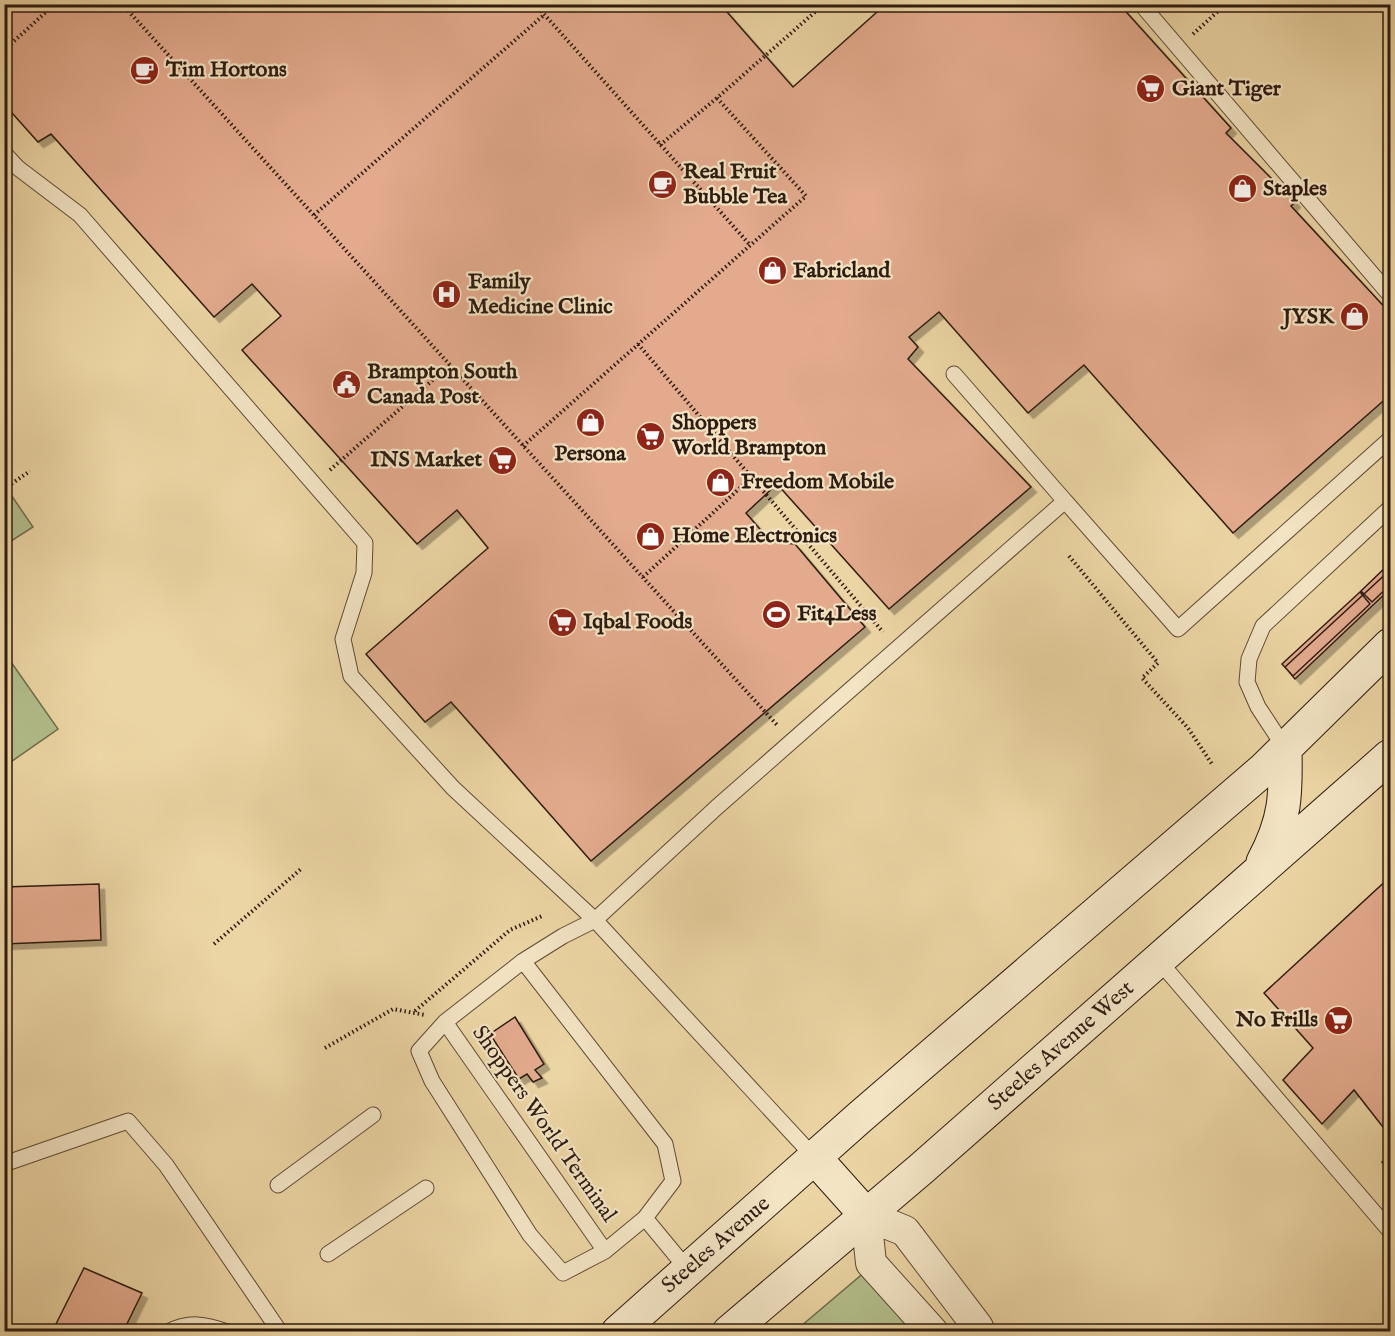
<svg xmlns="http://www.w3.org/2000/svg" width="1395" height="1336" font-family="'IM FELL English',serif">
  <style>
    .green { fill: #b2be8b; stroke: #706c4e; stroke-width: 1.5 }
    .building { fill: #e3aa8d; stroke: #2e1b11; stroke-width: 1.5; filter: url(#shadow) }
    .lines { fill: none; stroke-linecap: round; stroke-linejoin: round }
    .service-casing { stroke: #5e4a36; stroke-width: 17 }
    .minor-casing { stroke: #5e4a36; stroke-width: 32 }
    .secondary-casing { stroke: #2e1b11; stroke-width: 35 }
    .path { stroke: #2e1b11; stroke-width: 4; stroke-dasharray: 1.5 3; stroke-linecap: butt }
    .service { stroke: #f3e4c4; stroke-width: 15 }
    .minor { stroke: #f3e4c4; stroke-width: 30 }
    .secondary { stroke: #f3e4c4; stroke-width: 33 }
    .labels { text-anchor: middle; dominant-baseline: central; stroke-width: 4.5; stroke-linejoin: round; paint-order: stroke }
    .poi-label { font-size: 22px; font-weight: bold; fill: #2e1b11; stroke: #f3e4c4; text-anchor: start }
    .street-label { font-size: 22px; fill: #2e1b11; stroke: #f3e4c4 }
  </style>
  <defs>
    <filter id="shadow"><feDropShadow dx="5.5" dy="5.5" stdDeviation="0" flood-color="#0004"/></filter>
  </defs>
  <rect width="100%" height="100%" fill="#ecd5a4"/>
  <filter id="stains"><feTurbulence type="fractalNoise" baseFrequency=".00333" numOctaves="4"/><feColorMatrix values="0 0 0 0 .2 0 0 0 0 .09 0 0 0 0 .02 0 0 0 .5 -.17"/></filter>
  <radialGradient id="worn" r=".72"><stop offset=".6" stop-color="#630" stop-opacity="0"/><stop offset="1" stop-color="#630" stop-opacity=".3"/></radialGradient>
  <path class="green" d="M5,486L33,527L5,545H4Z
    M4,652L58,729L5,766H4Z
    M879,1260L937,1332H794Z"/>
  <path class="building" d="M4,4H720L793,87L886,4H1119L1231,128L1226,133L1295,202L1291,206L1390,313V395L1233,533L1084,365L1028,413L939,312L909,337L918,347L908,359L1031,487L889,609L777,484L746,513L771,542L795,544L865,627L591,861L451,702L425,722L366,654L488,548L457,510L417,544L242,350L281,316L252,284L214,317L51,134L38,142L4,104Z
    M1390,563V585L1372,602L1361,591Z
    M1390,570V589L1295,679L1285,667Z
    M1360,592L1370,604L1293,676L1282,664Z
    M1390,877V1136L1354,1090L1322,1124L1283,1080L1313,1048L1264,993Z
    M99,884L101,940L4,944V887Z
    M515,1017L544,1064L535,1070L542,1078L533,1082L527,1074L519,1079L490,1034Z
    M1390,1157V1173L1382,1162Z
    M84,1268L142,1293L123,1332H52Z"/>
  <g class="lines">
    <defs>
      <path id="service" d="M1141,4L1390,295
        M4,153L18,168L80,215L365,543L364,573L343,639L351,676L453,788L595,920L815,1158
        M954,374L1065,501
        M1285,748L1258,707L1247,682L1249,659L1263,626L1390,508
        M523,961L665,1144L673,1181L645,1218L605,1251L563,1273L530,1235L432,1081L419,1051L445,1022L523,961L563,936L595,920L717,807L1065,501L1178,629L1390,439
        M1159,961L1390,1231
        M445,1022L605,1251
        M4,1164L128,1121L166,1165L280,1332
        M278,1185L373,1115
        M645,1218L688,1270
        M328,1254L426,1188
        M168,1332C189,1321 206,1324 227,1332"/>
      <path id="minor" d="M933,1332L871,1263L866,1215L905,1231L978,1327V1332"/>
      <path id="secondary" d="M1263,862C1286,819 1286,795 1285,748
        M815,1158L866,1215
        M618,1332L860,1117L1264,769L1390,645
        M729,1332L921,1169L1390,756"/>
    </defs>
    <use href="#service" class="service-casing"/>
    <use href="#minor" class="minor-casing"/>
    <use href="#secondary" class="secondary-casing"/>
    <path class="path" d="M122,4L777,725
      M535,4L750,245
      M1193,34L1226,4
      M4,50L55,4
      M660,145L717,98
      M314,215L544,15
      M638,344L883,632
      M523,446L806,196L717,98L815,12
      M330,470L450,365
      M4,489L30,471
      M1069,556L1158,663L1142,678L1188,728L1212,764
      M643,577L752,477
      M4,824L12,833
      M214,944L301,869
      M415,1011L510,930L542,916
      M325,1048L393,1009L425,1015"/>
    <use href="#service" class="service"/>
    <use href="#minor" class="minor"/>
    <use href="#secondary" class="secondary"/>
  </g>
  <defs>
    <symbol id="cafe-disc" viewBox="-11 -11 22 22"><circle r="9.5" fill="#8f2418" stroke="#f3e4c4"/><path d="M-5.5-4.5H6V0H3Q3 3.5 0 3.5H-2.5Q-5.5 3.5-5.5 0ZM3-3.2v2h1.7v-2ZM-6 4.5H4V6H-6Z" fill="#fff"/></symbol>
    <symbol id="supermarket-disc" viewBox="-11 -11 22 22"><circle r="9.5" fill="#8f2418" stroke="#f3e4c4"/><path d="M-6-5.5h2.5l.6 2H6L4.5 2H-2.5L-4.4-4H-6ZM-1.5 3.2a1.3 1.3 0 1 0 .1 0ZM3 3.2a1.3 1.3 0 1 0 .1 0Z" fill="#fff"/></symbol>
    <symbol id="shop-disc" viewBox="-11 -11 22 22"><circle r="9.5" fill="#8f2418" stroke="#f3e4c4"/><path d="M-5-2.5h2.3a2.7 3.5 0 0 1 5.4 0H5L5.5 6h-11ZM-1.5-2.5h3a1.5 2.3 0 0 0-3 0Z" fill="#fff"/></symbol>
    <symbol id="hospital-disc" viewBox="-11 -11 22 22"><circle r="9.5" fill="#8f2418" stroke="#f3e4c4"/><path d="M-5-5h3v3.5h4V-5h3V5h-3V1.5h-4V5h-3Z" fill="#fff"/></symbol>
    <symbol id="civic-disc" viewBox="-11 -11 22 22"><circle r="9.5" fill="#8f2418" stroke="#f3e4c4"/><path d="M-.6-6.5H3V-4.5H.6V-3L4-1V1h2V6H-6V1h2V-1L-.6-3ZM-1.2 2.5V6h2.4V2.5Z" fill="#fff"/></symbol>
    <symbol id="stadium-disc" viewBox="-11 -11 22 22"><circle r="9.5" fill="#8f2418" stroke="#f3e4c4"/><path d="M0-5a6.5 5 0 1 0 0 10a6.5 5 0 1 0 0-10ZM-3.5-1.8h7v3.6h-7Z" fill="#fff"/></symbol>
  </defs>
  <g fill-rule="evenodd">
    <use href="#cafe-disc" x="128" y="54" width="33" height="33"/>
    <use href="#supermarket-disc" x="1134" y="72" width="33" height="33"/>
    <use href="#cafe-disc" x="646" y="168" width="33" height="33"/>
    <use href="#shop-disc" x="1226" y="172" width="33" height="33"/>
    <use href="#shop-disc" x="756" y="254" width="33" height="33"/>
    <use href="#hospital-disc" x="430" y="278" width="33" height="33"/>
    <use href="#shop-disc" x="1338" y="300" width="33" height="33"/>
    <use href="#civic-disc" x="330" y="368" width="33" height="33"/>
    <use href="#shop-disc" x="574" y="406" width="33" height="33"/>
    <use href="#supermarket-disc" x="634" y="420" width="33" height="33"/>
    <use href="#supermarket-disc" x="486" y="444" width="33" height="33"/>
    <use href="#shop-disc" x="704" y="466" width="33" height="33"/>
    <use href="#shop-disc" x="634" y="520" width="33" height="33"/>
    <use href="#stadium-disc" x="760" y="598" width="33" height="33"/>
    <use href="#supermarket-disc" x="546" y="606" width="33" height="33"/>
    <use href="#supermarket-disc" x="1322" y="1004" width="33" height="33"/>
  </g>
  <g class="labels">
    <g class="poi-label">
      <text x="166" y="70">Tim Hortons</text>
      <text x="1172" y="89">Giant Tiger</text>
      <text x="683" y="172">Real Fruit<tspan x="683" dy="25">Bubble Tea</tspan></text>
      <text x="1263" y="189">Staples</text>
      <text x="793" y="271">Fabricland</text>
      <text x="468" y="282">Family<tspan x="468" dy="25">Medicine Clinic</tspan></text>
      <text x="1334" y="317" text-anchor="end">JYSK</text>
      <text x="367" y="372">Brampton South<tspan x="367" dy="25">Canada Post</tspan></text>
      <text x="672" y="423">Shoppers<tspan x="672" dy="25">World Brampton</tspan></text>
      <text x="590" y="454" text-anchor="middle">Persona</text>
      <text x="482" y="460" text-anchor="end">INS Market</text>
      <text x="741" y="482">Freedom Mobile</text>
      <text x="672" y="536">Home Electronics</text>
      <text x="797" y="614">Fit4Less</text>
      <text x="583" y="622">Iqbal Foods</text>
      <text x="1318" y="1020" text-anchor="end">No Frills</text>
    </g>
    <g class="street-label">
      <text transform="translate(1061 1046) rotate(-41)">Steeles Avenue West</text>
      <text transform="translate(544 1124) rotate(55)">Shoppers World Terminal</text>
      <text transform="translate(716 1245) rotate(-41)">Steeles Avenue</text>
    </g>
  </g>
  <rect width="1395" height="1336" fill="none" stroke="#ecd5a4" stroke-width="24"/>
  <rect x="6" y="6" width="1383" height="1324" fill="none" stroke="#2e1b11" stroke-width="3"/>
  <rect x="12" y="12" width="1371" height="1312" fill="none" stroke="#2e1b11" stroke-width="1.5"/>
  <rect width="100%" height="100%" filter="url(#stains)"/>
  <rect width="100%" height="100%" fill="url(#worn)"/>
</svg>
